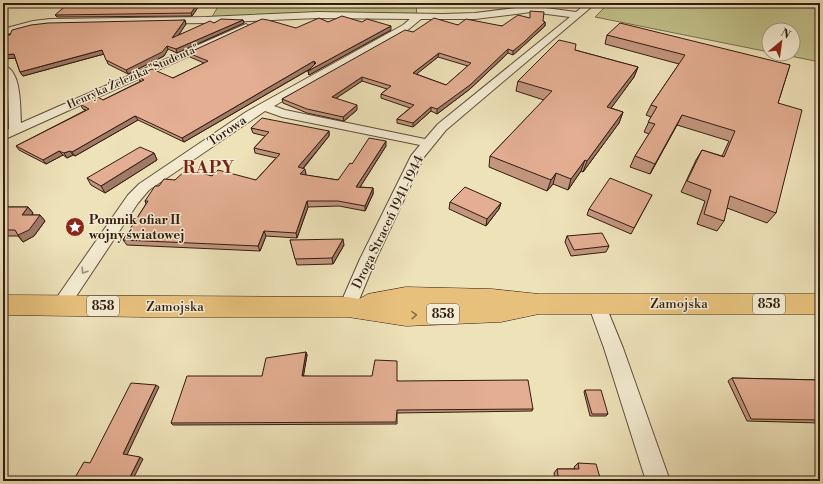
<svg xmlns="http://www.w3.org/2000/svg" width="823" height="484" font-family="'Libre Bodoni',serif">
  <style>
    .green { fill: #c1c08a; stroke: #796e4e }
    .lines { fill: none; stroke-linecap: round; stroke-linejoin: round }
    .minor-casing { stroke: #604e3b; stroke-width: 2 }
    .major-casing { stroke: #311c11; stroke-width: 1 }
    .minor { fill: #f4ecd2; fill-rule: evenodd }
    .major { fill: #e7c17c; fill-rule: evenodd }
    .wall { fill: #c3967e; stroke: #311c11; fill-rule: evenodd }
    .shaded-wall { fill: #9f7a66; stroke: #311c11 }
    .building { fill: #e3ae92; stroke: #311c11; fill-rule: evenodd }
    .oneway { stroke: #9c8e7b }
    .oneway2 { stroke: #8c6e46 }
    .labels { text-anchor: middle; dominant-baseline: central; stroke-width: 3; stroke-linejoin: round; paint-order: stroke }
    .far-street-label { font-size: 11px; fill: #311c11; stroke: #f4ecd2 }
    .shield { fill: #f4ecd2; stroke: #6c5a4b; stroke-width: 1 }
    .shield-label { font-size: 12px; font-weight: bold; fill: #311c11 }
    .street-label { font-size: 13px; fill: #311c11; stroke: #f4ecd2 }
    .poi-label { font-size: 13px; font-weight: bold; fill: #311c11; stroke: #f4ecd2; text-anchor: start }
    .district-label { font-size: 17px; font-weight: bold; letter-spacing: 1px; fill: #7a1f14; stroke: #f4ecd2 }
  </style>
  <rect width="100%" height="100%" fill="#eee2b9"/>
  <filter id="stains"><feTurbulence type="fractalNoise" baseFrequency=".005" numOctaves="4"/><feColorMatrix values="0 0 0 0 .2 0 0 0 0 .09 0 0 0 0 .02 0 0 0 .5 -.17"/></filter>
  <radialGradient id="worn" r=".72"><stop offset=".6" stop-color="#630" stop-opacity="0"/><stop offset="1" stop-color="#630" stop-opacity=".3"/></radialGradient>
  <path class="green" d="M220,3H416L417,17L213,18L212,17Z
    M457,3H503V7H451Z
    M609,3H820V62L780,54H793V30H769V52L595,17Z"/>
  <g class="lines">
    <defs>
      <path id="minor" d="M587,3H596L446,130L424,157L376,259L354,312L348,315L342,312L339,307L360,259L411,156L420,145L282,117L265,111L149,190L138,203L67,310L61,313L55,310L52,305L55,300L128,195L139,184L246,112L403,25L410,19L318,18L206,23L50,25L33,27L3,35V29L33,21L50,19L206,17L318,12L443,14L475,13L531,6L576,12ZM531,12L570,17L438,124L425,139L285,110L274,106L409,29L421,19H475Z
        M246,24L251,27L249,29L3,140V131L9,129L8,94L3,73V65C22,70 20,107 21,123Z
        M597,297L603,299L623,348L670,481H646L604,348L588,304L591,299Z"/>
      <path id="major" d="M406,287L492,289L539,294H820V314H539L501,322L406,326L348,317H145L3,315V295L348,297L359,299L368,294Z"/>
    </defs>
    <use href="#minor" class="minor-casing"/>
    <use href="#major" class="major-casing"/>
    <use href="#minor" class="minor"/>
    <use href="#major" class="major"/>
  </g>
  <path class="wall" d="M201,3L192,16L57,17L55,15Z
    M185,20L186,24L178,35L214,23L243,20L244,23L177,53L168,49L164,56L128,74L108,64L104,54L23,76L20,72L15,58L3,59V35Z
    M543,21L545,22V26L523,46L513,55L508,53L470,89L437,114L431,111L413,127L397,123V119L410,108L381,98V94L387,89L362,81L336,98L357,110L344,121L307,113L283,103L282,99L413,32L458,25L502,26ZM438,57L468,66L446,85L416,74Z
    M328,22L391,30L309,75L308,71L312,68L184,142L138,120L75,156L73,155L67,158L63,155L46,164L19,150L16,146L86,110L83,109L80,104L103,100L141,81L139,80L137,76L173,78L204,63L190,57L188,53Z
    M607,35L790,65L778,103L776,213L767,223L727,208L724,221L717,231L697,224L705,201L681,192L696,160L702,150L722,156L729,141L677,125L650,174L630,167L635,156L649,134L644,132L651,117L646,115L651,105L679,64L605,44Z
    M575,50L638,67L634,77L611,108L623,112L619,123L583,172L581,171L568,190L553,184L547,191L489,167L490,156L544,100L516,91L518,81Z
    M251,128L329,131V136L303,169L306,174L305,175L338,180L352,164L386,146L360,187L373,188V194L365,211L339,206L308,207L297,238L266,236L260,251L127,245L123,240L146,204L145,201L159,186L175,180L212,176L256,180L276,158L255,153L254,148L265,136L253,133Z
    M154,153L157,160L105,193L91,185L87,178Z
    M652,195L631,234L587,215L589,209Z
    M450,202L501,203L499,209L486,226L449,209Z
    M3,207H28L33,213L32,215H40L45,221L34,236L23,242L18,236H3Z
    M567,236L609,246L606,252L571,256L565,242Z
    M290,240L344,245L333,264L297,265Z
    M306,352L307,355L303,376L397,381L533,409L532,411L397,413V424L173,425L171,423L262,376Z
    M732,378L820,380V423L747,421L728,381Z
    M585,390L608,414L606,416H590L584,392Z
    M578,463L601,481H555L554,473L557,469H575L574,467Z"/>
  <path class="shaded-wall" d="M198,3H201L192,16L191,13Z
    M185,20L186,24L174,42L172,38Z
    M243,20L244,23L177,53L176,49Z
    M545,22V26L523,46L513,55V51Z
    M391,26V30L309,75L308,71Z
    M167,46L168,49L164,56L128,74L126,70Z
    M508,49V53L470,89L437,114V109Z
    M102,50L104,54L23,76L20,72Z
    M439,53L438,57L413,77V73Z
    M14,54L16,58L3,59V55Z
    M314,61L315,66L184,142L182,138Z
    M638,67L634,77L604,118L607,107Z
    M362,77V81L332,101V97Z
    M357,105V110L344,121L343,117Z
    M431,107V111L413,127V123Z
    M623,112L619,123L583,172L587,161Z
    M682,115L677,125L650,174L655,164Z
    M135,116L138,120L75,156L72,152Z
    M329,131V136L299,173L298,167Z
    M386,141V146L357,192L356,187Z
    M59,151L63,155L46,164L43,160Z
    M70,151L73,155L67,158L64,153Z
    M154,153L157,160L105,193L101,186Z
    M585,160L581,171L568,190L571,179Z
    M305,169L306,174L302,180L300,174Z
    M556,173L553,184L547,191L551,180Z
    M373,188V194L365,211V206Z
    M307,201L308,207L297,238L296,233Z
    M501,203L499,209L486,226L487,219Z
    M28,207L33,213L28,221L22,215Z
    M40,215L45,221L34,236L23,242L18,235Z
    M264,231L266,236L260,251L258,246Z
    M343,239L344,245L333,264L332,258Z
    M306,352L307,355L303,379L302,376Z
    M156,385L159,387L126,457L123,454Z
    M140,457L143,459L132,481H128Z"/>
  <path class="building" d="M69,3H198L191,13L55,15Z
    M530,11L544,12L543,21L545,22L524,42L513,51L508,49L470,85L437,109L431,107L413,123L397,119L414,105L381,94L391,86L362,77L332,97L357,105L343,117L307,109L282,99L405,30L413,32L434,18L458,25L466,19L502,26L518,15L530,18ZM439,53L471,63L446,85L413,73Z
    M342,16L362,22L367,19L391,26L308,71L316,63L314,61L182,138L135,116L72,152L70,151L64,153L59,151L43,160L16,146L89,109L80,104L96,96L103,100L144,80L137,76L152,69L173,78L208,61L188,53L262,19L268,20L296,28L319,18L328,22Z
    M221,19L243,20L176,49L167,46L162,52L126,70L106,60L102,50L20,72L14,54L3,55V35H10L12,30L31,25L48,23L185,20L172,38L210,21L214,23Z
    M620,23L790,65L778,103L802,110L776,213L730,196L724,221L704,214L711,190L687,181L702,150L724,157L735,131L682,115L655,164L635,156L655,124L648,122L657,107L651,105L685,55L607,35Z
    M559,40L576,44L575,50L638,67L607,107L623,112L587,161L585,160L571,179L556,173L551,180L490,156L552,91L518,81Z
    M262,118L329,131L298,167L305,169L300,174L338,180L350,163L352,164L369,138L386,141L356,187L373,188L365,206L338,201H307L296,233L264,231L258,246L123,240L148,201H145L155,186H159L164,179L175,180L187,169L212,176L218,170L256,180L280,154L254,148L269,132L251,128Z
    M140,147L154,153L101,186L87,178Z
    M610,178L652,195L634,228L589,209Z
    M465,187L501,203L487,219L450,202Z
    M3,207H28L22,215H40L29,230L18,235L15,230H3Z
    M602,233L609,246L574,250L567,236Z
    M343,239L332,258L295,259L290,240Z
    M306,352L302,376H372L375,360L397,361V381L528,380L533,409L397,410L396,422L171,423L187,376H262L266,358Z
    M732,378L820,380V420L751,419Z
    M131,383L156,385L123,454L140,457L128,481H73L84,462L90,463Z
    M585,390H601L608,414H592Z
    M578,463L596,464L601,481H559L557,469H579Z"/>
  <defs><path id="oneway-chevron" d="M-2-3.5L2.5 0L-2 3.5" fill="none" stroke-width="1.6" stroke-linecap="round" stroke-linejoin="round"/></defs>
  <use class="oneway" href="#oneway-chevron" transform="translate(84 271) rotate(124)"/>
  <use class="oneway2" href="#oneway-chevron" transform="translate(414 315) rotate(-2)"/>
  <defs>
    <symbol id="sight-disc" viewBox="-11 -11 22 22"><circle r="9.5" fill="#8f2418" stroke="#f4ecd2"/><path d="M0-6L1.8-2.2L6-1.7L2.9 1.2L3.7 5.4L0 3.3L-3.7 5.4L-2.9 1.2L-6-1.7L-1.8-2.2Z" fill="#fff"/></symbol>
  </defs>
  <g fill-rule="evenodd">
    <use href="#sight-disc" x="64" y="216" width="22" height="22"/>
  </g>
  <g class="labels">
    <g class="far-street-label">
      <text transform="translate(133 77) rotate(-24)">Henryka Żelezika "Studenta"</text>
    </g>
    <g class="shield">
      <rect x="753" y="294" width="32" height="20" rx="3"/>
      <rect x="87" y="296" width="32" height="20" rx="3"/>
      <rect x="427" y="304" width="32" height="20" rx="3"/>
    </g>
    <g class="shield-label">
      <text x="769" y="304">858</text>
      <text x="103" y="306">858</text>
      <text x="443" y="314">858</text>
    </g>
    <g class="street-label">
      <text transform="translate(227 131) rotate(-34)">Torowa</text>
      <text transform="translate(388 222) rotate(-64)">Droga Straceń 1941-1944</text>
      <text x="679" y="304">Zamojska</text>
      <text x="175" y="307">Zamojska</text>
    </g>
    <g class="poi-label">
      <text x="89" y="220">Pomnik ofiar II<tspan x="89" dy="15">wojny światowej</tspan></text>
    </g>
    <g class="district-label">
      <text x="209" y="168">RAPY</text>
    </g>
  </g>
  <rect width="823" height="484" fill="none" stroke="#eee2b9" stroke-width="16"/>
  <rect x="4" y="4" width="815" height="476" fill="none" stroke="#311c11" stroke-width="2"/>
  <rect x="8" y="8" width="807" height="468" fill="none" stroke="#311c11"/>
  <g transform="translate(781 42) rotate(29)"><circle r="19" fill="#f4ecd2" stroke="#a69985"/>
  <path d="M0-3L7 15L0 10L-7 15Z" fill="#8f2418"/>
  <text y="-6" font-size="11" font-weight="bold" text-anchor="middle" fill="#311c11">N</text>
  </g>
  <rect width="100%" height="100%" filter="url(#stains)"/>
  <rect width="100%" height="100%" fill="url(#worn)"/>
</svg>
